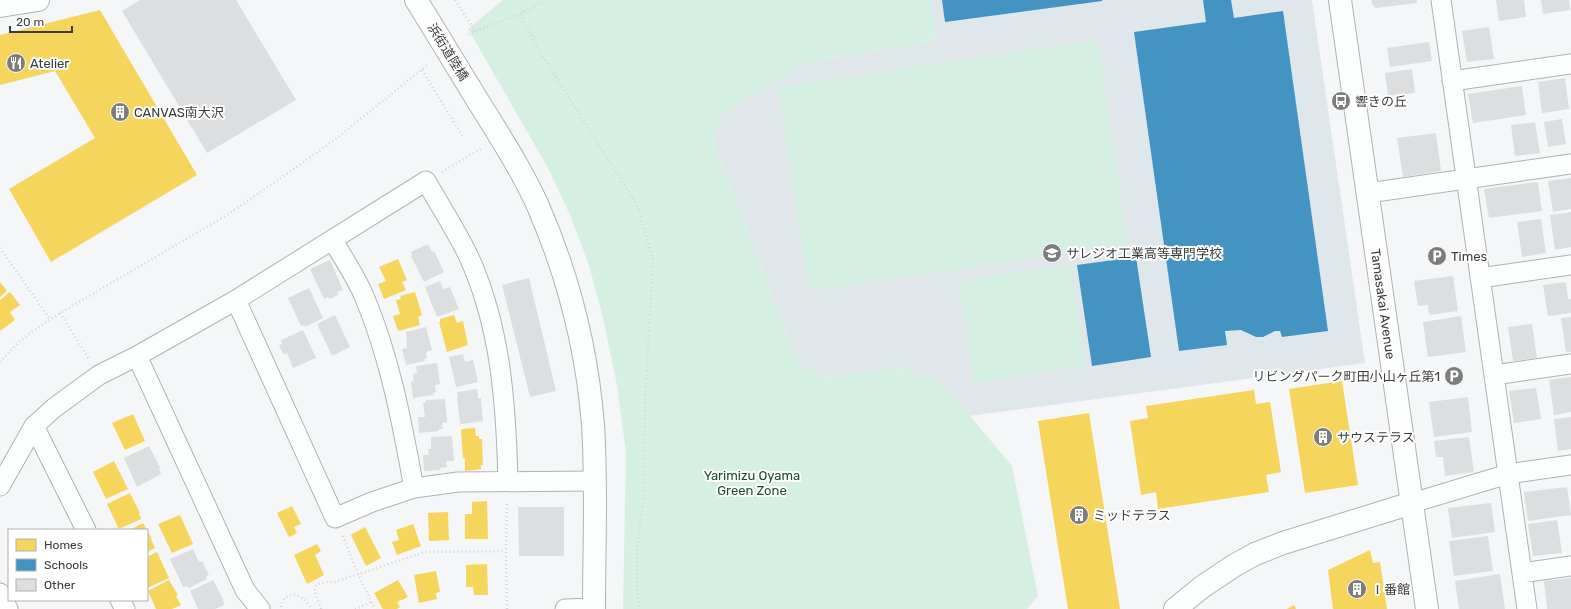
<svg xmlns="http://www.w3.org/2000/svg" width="1571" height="609" font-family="Rubik,'Noto Sans JP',sans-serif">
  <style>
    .built { fill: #dfe7ea }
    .green { fill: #d5f0e2 }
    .homes { fill: #f6d55c }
    .schools { fill: #4393c3 }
    .building { fill: #dddedf }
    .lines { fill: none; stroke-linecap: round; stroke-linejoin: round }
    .minor-casing { stroke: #b0b2b3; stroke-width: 21 }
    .tertiary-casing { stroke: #b0b2b3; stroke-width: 24 }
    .path { stroke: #d5d5d5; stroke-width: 2.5; stroke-dasharray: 1 3; stroke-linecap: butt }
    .minor { stroke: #fdfefe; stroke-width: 19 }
    .tertiary { stroke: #fdfefe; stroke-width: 22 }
    .tertiary-bridge-casing { stroke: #b0b2b3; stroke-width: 24; stroke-linecap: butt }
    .tertiary-bridge { stroke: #fdfefe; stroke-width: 22 }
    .labels { text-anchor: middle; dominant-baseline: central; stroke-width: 4; stroke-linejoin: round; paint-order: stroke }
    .street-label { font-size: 13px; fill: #3a3c3c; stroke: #fff }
    .poi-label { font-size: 13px; fill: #3a3c3c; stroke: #fff; text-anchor: start }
    .park-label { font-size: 13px; fill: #1a4c34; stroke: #fff }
  </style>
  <rect width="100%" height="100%" fill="#f4f6f8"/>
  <path class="built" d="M931,0H1312L1365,363L969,416L956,399L905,368L824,377L799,365L713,143L721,115L802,63L935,41Z"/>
  <path class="green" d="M503,0H931L935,41L802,63L721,115L713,143L799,365L824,377L905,368L936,379L956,399L1012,466L1038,596L1027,609H623L626,453L617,385L603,318L589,265L570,215L548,168L468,29Z
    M1097,40L1128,244L809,291L778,87Z
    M1070,265L1085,366L974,382L959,281Z"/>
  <path class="homes" d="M100,10L197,175L51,262L9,189L95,138L55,71L0,85V35Z
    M398,259L407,280L402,282L406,290L384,299L378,284L386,281L379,267Z
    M0,282L7,291L0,297Z
    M10,292L20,305L10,312L15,320L0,331V300Z
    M415,292L422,315L418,317L420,325L398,331L393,316L400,314L396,300L401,299L400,296Z
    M454,315L457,323L463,321L468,345L447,352L439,322H440V319Z
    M1342,381L1358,485L1305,493L1289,389Z
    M1254,390L1256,404L1270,402L1281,472L1266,475L1269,492L1158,509L1156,492L1141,495L1130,421L1148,418L1146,406Z
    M1089,413L1120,609H1068L1038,421Z
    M133,414L145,441L125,450L112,423Z
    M475,428L476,436H479V439H482L483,465H481V469L465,471V458H463L461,431L462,429Z
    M114,461L128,489L106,499L93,472Z
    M130,493L140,513H139L141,519L119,529L107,504Z
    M487,501L488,539H465V514H472V502Z
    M292,506L301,524L294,527L297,533L289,537L277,513Z
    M448,512L449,540L429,541L428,513Z
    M180,515L193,544L172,553L158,524Z
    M143,523L152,539H151L155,548L147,552V530H130Z
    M413,524L421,546L397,555L392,542L399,540L396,530Z
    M365,527L381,558L366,566L351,535Z
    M317,544L321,551L315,555L324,575L307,584L294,555Z
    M1370,550L1373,563L1380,562L1387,609H1333L1328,570Z
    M157,552L169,578L147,588V557Z
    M487,564L488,595H474L473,587H466V565Z
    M436,571L440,592L436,593L437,599L419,603L414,575Z
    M169,580L178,595L176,596L181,605L172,609H156L148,591Z
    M398,580L408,597L397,602L400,607L397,609H383L374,593Z
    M1294,605L1296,609H1287Z"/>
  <path class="schools" d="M942,0H1102V1L945,22Z
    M1203,0H1231L1234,18L1283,11L1328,331L1282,337L1280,331H1275L1263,337H1256L1241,330L1225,331L1227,345L1179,351L1134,32L1206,22Z
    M1136,257L1151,357L1092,366L1077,265Z"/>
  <path class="building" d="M140,0H236L296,100L207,153L122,11Z
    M1371,0H1417V3L1376,8L1372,4Z
    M1496,0H1524L1526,17L1499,21Z
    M1541,0H1569L1570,10L1543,14Z
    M1489,27L1494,59L1467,62L1462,31Z
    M1429,42L1432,61L1390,67L1387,48Z
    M1412,69L1415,93L1388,96L1385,73Z
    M1565,78L1569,109L1542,113L1538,82Z
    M1522,86L1526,115L1473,123L1468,94Z
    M1562,119L1566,144L1548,147L1544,122Z
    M1535,122L1540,153L1515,156L1511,125Z
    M1436,133L1441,171L1403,177L1397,138Z
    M1571,178V209L1553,212L1548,181Z
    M1538,182L1542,211L1489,218L1484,189Z
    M1571,212V247L1555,250L1550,215Z
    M1541,219L1546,253L1522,257L1517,222Z
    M428,244L432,252L434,251L444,272L424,282L411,256L412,255L411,252Z
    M330,260L343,290L337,292L338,295L329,299L328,297L324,299L310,269Z
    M1453,276L1458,311L1429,315L1428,305L1418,306L1414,281Z
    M529,278L556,391L530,397L502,285Z
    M440,281L443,289L450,287L459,309L437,317L425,287Z
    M1566,282L1568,299H1571V313L1548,316L1543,285Z
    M309,288L323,318L305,327L304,325L301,326L288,298Z
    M335,315L350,347L332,356L317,324Z
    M1461,316L1466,352L1428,357L1423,322Z
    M1571,317V352H1566L1561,318Z
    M1532,324L1537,358L1513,361L1508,327Z
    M426,327L432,350L426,352L427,358L424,359L425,361L406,365L402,349L407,348L406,332Z
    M303,330L316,358L293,368L287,353L283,354L279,345L282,344L281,340Z
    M463,354L465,362L473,360L478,382L456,387L449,357Z
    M437,363L440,384L435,385L436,392L433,393L434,395L413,398L411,382L414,381L413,374L417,373L416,366Z
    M1571,377V412L1554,415L1549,380Z
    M1536,388L1541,419L1514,423L1509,391Z
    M477,389L478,399L481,398L483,421L462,424L460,423L457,397H458L457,392Z
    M1468,397L1472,432L1434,437L1429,402Z
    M445,399L447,422L442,423L443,429H439V431L419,433L418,417H425L423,403L426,402V400Z
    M1571,417V449L1558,451L1554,419Z
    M452,436L454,461H446L447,467L440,468V470L424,471L423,455H429L428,449H431V437Z
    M1469,437L1474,472L1445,476L1443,457H1436L1434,441Z
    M149,446L161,469H159L161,474L137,487L124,458Z
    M1567,487L1571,515L1528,521L1524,492Z
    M1491,503L1495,532L1452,538L1448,508Z
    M518,507H564V556H519Z
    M1557,520L1562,553L1533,556L1528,524Z
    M1488,536L1493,571L1454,576L1449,541Z
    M193,549L199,562L202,561L209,575L206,576L207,579L189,588L188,586L183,587L170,559Z
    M1500,574L1505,609H1459L1455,581Z
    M1571,578V609H1547L1544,581Z
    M213,580L223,599L224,605L215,609H198L190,591Z"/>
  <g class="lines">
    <defs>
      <path id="minor" d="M1441,0L1527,609
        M1452,81L1571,64
        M1368,193L1571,164
        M333,241C344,259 356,277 364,296C390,357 402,423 414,488
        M1480,278L1571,265
        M236,300L335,518L372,502L414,488L458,482L595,481
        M137,356L245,590L260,609
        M1494,375L1571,364
        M34,426L86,530
        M0,486L34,426L54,408L99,375L137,356L236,300L426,181C440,206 456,230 468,255C501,326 506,404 508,481
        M1412,503L1508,474L1571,465
        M1522,573L1571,566
        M0,593L8,609
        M120,600L125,609
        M565,609L594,608"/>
      <path id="tertiary" d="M416,0L426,16
        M1340,0L1427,609
        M0,6L38,0
        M470,88C493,126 519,164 538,206C568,275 587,349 593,425C597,486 594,548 594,609
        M1175,609L1202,587L1235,565L1255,554L1283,543L1412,503"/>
    </defs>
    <use href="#minor" class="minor-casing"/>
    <use href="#tertiary" class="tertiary-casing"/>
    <path class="path" d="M455,0L475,31
      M520,14L542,55L638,207L653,260L645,402L644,497L637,550V588L639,609
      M469,35L475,31L520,14L546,0
      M422,70L463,137
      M442,172L482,148
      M0,248L50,319
      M60,313L89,359
      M0,362L21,340L50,319L227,215L281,178L337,138L427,65
      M343,536L358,574L375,609
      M281,607C282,599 286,596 294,594L303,598L312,609
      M321,609C314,588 307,582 335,582L425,552L506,551
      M355,609L371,602
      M507,609L506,551L507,502"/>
    <use href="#minor" class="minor"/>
    <use href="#tertiary" class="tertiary"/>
    <defs>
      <path id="tertiary-bridge" d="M426,16L470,88"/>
    </defs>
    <use href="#tertiary-bridge" class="tertiary-bridge-casing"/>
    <use href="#tertiary-bridge" class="tertiary-bridge"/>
  </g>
  <defs>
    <symbol id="restaurant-disc" viewBox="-11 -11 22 22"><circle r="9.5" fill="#7b7d7e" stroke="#fff"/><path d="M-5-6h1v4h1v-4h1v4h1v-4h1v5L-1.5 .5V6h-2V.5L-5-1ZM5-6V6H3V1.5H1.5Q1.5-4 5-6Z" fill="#fff"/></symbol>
    <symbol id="bus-disc" viewBox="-11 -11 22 22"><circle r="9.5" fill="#7b7d7e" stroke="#fff"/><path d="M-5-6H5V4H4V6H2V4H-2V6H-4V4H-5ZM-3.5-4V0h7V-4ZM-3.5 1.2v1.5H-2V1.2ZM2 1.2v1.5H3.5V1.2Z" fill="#fff"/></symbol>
    <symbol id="building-disc" viewBox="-11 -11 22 22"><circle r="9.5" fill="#7b7d7e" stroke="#fff"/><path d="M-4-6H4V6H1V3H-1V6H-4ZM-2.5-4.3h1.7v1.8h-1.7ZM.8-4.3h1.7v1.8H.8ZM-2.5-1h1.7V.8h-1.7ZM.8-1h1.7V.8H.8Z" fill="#fff"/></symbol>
    <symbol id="school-disc" viewBox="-11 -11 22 22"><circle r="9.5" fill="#7b7d7e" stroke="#fff"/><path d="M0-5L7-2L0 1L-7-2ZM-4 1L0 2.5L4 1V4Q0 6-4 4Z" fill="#fff"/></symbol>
    <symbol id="parking-disc" viewBox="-11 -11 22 22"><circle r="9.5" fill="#7b7d7e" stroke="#fff"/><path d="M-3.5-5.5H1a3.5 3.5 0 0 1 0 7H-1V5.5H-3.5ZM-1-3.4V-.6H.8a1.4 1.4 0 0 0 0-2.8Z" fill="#fff"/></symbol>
  </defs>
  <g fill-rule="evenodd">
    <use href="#restaurant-disc" x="5" y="52" width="22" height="22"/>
    <use href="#bus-disc" x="1330" y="90" width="22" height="22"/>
    <use href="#building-disc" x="109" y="101" width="22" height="22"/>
    <use href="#school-disc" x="1041" y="242" width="22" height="22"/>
    <use href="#parking-disc" x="1426" y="245" width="22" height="22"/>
    <use href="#parking-disc" x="1443" y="365" width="22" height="22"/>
    <use href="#building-disc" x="1312" y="426" width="22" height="22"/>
    <use href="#building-disc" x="1068" y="504" width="22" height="22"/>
    <use href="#building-disc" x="1346" y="578" width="22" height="22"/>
  </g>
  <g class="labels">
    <g class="street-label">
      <text transform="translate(448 52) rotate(58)">浜街道陸橋</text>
      <text transform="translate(1383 304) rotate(82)">Tamasakai Avenue</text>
    </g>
    <g class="poi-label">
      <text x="30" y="63">Atelier</text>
      <text x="1355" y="101">響きの丘</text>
      <text x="134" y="112">CANVAS南大沢</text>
      <text x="1066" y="253">サレジオ工業高等専門学校</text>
      <text x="1451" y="256">Times</text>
      <text x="1440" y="376" text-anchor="end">リビングパーク町田小山ヶ丘第1</text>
      <text x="1337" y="437">サウステラス</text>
      <text x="1093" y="515">ミッドテラス</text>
      <text x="1371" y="589">Ⅰ番館</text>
    </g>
    <g class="park-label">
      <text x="752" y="475">Yarimizu Oyama<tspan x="752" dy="15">Green Zone</tspan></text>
    </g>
  </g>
  <rect x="8" y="529" width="140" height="72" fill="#ffffff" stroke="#b0b1b1"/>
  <rect x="16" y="539" width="20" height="12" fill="#f6d55c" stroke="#b0b1b1"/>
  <text x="44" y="549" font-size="12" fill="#3a3c3c">Homes</text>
  <rect x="16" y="559" width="20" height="12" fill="#4393c3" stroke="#b0b1b1"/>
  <text x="44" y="569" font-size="12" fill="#3a3c3c">Schools</text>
  <rect x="16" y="579" width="20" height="12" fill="#dddedf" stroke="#b0b1b1"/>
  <text x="44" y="589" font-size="12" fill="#3a3c3c">Other</text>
  <path d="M10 26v6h62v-6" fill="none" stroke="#3a3c3c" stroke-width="2"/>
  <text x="16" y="26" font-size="12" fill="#3a3c3c" stroke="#ffffff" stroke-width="3" paint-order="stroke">20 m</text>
</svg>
